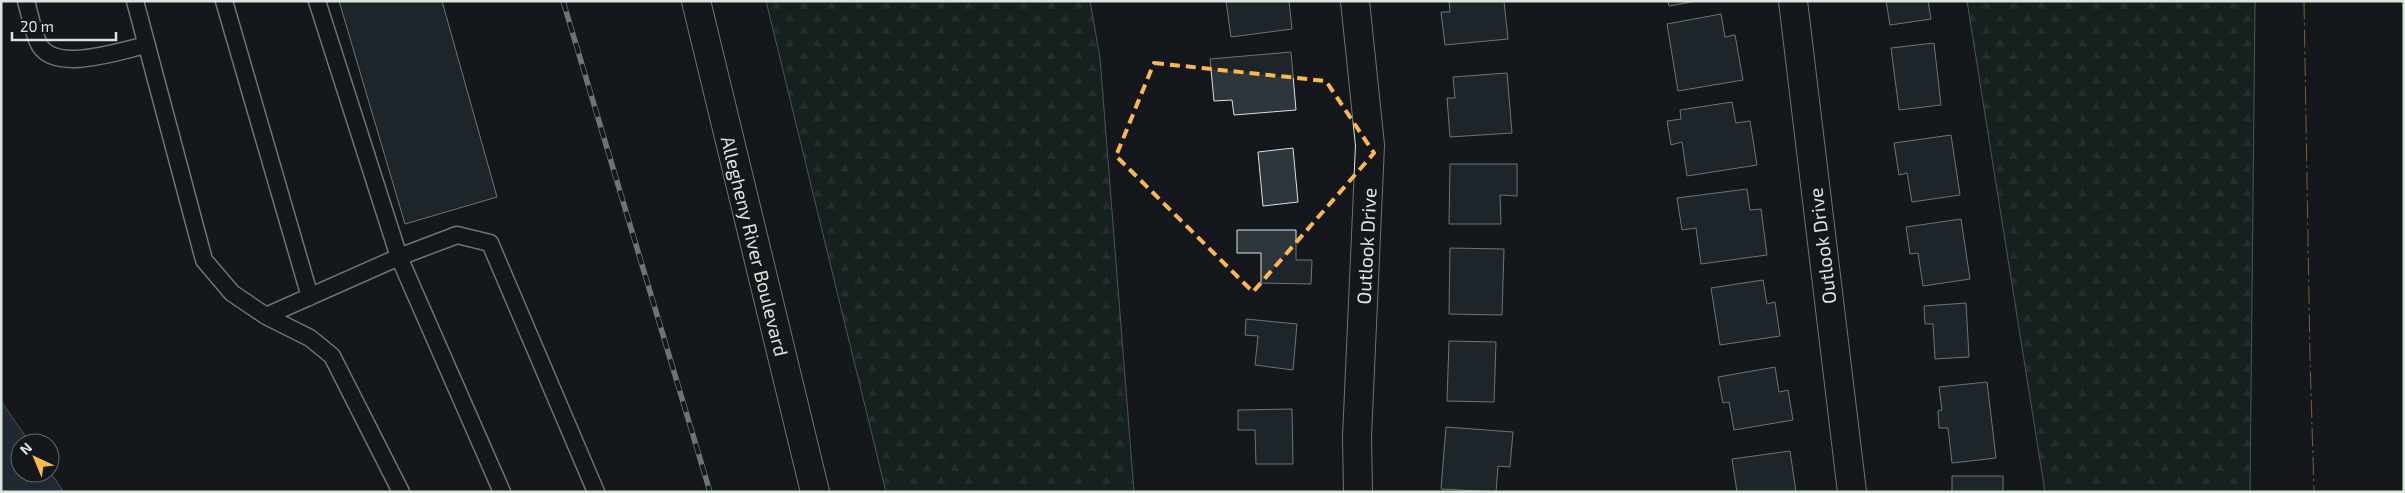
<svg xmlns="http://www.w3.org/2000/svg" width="2405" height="493" font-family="'Exo 2',sans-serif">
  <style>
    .forest { fill: url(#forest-firs); stroke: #939e99 }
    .water { fill: #2f3f4d; stroke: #939e99 }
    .building { fill: #2c363c; stroke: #d8e6dc }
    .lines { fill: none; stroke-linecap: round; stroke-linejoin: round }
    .service-casing { stroke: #d8e6dc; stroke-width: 19 }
    .minor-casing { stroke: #d8e6dc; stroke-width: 30 }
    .secondary-casing { stroke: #d8e6dc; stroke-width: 30 }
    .service { stroke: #14181c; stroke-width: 16 }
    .minor { stroke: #14181c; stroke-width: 28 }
    .secondary { stroke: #14181c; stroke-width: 28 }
    .rail-casing { stroke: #d8e6dc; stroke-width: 5.5 }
    .rail { stroke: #14181c; stroke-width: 4; stroke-dasharray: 11; stroke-linecap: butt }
    .power { stroke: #ffb74d; stroke-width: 1; stroke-dasharray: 18 4 2.5 4; stroke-linecap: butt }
    .marked { fill: none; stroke: #ffb74d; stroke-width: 4; stroke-dasharray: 10 6; stroke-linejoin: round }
    .labels { text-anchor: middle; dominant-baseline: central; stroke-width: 4; stroke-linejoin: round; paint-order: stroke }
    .street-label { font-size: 19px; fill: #d8e6dc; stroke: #14181c }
  </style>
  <defs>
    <pattern id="forest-firs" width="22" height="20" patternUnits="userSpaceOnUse" patternTransform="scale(1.25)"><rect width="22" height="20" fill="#1a2d24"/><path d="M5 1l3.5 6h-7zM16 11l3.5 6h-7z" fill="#3b4b43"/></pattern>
  </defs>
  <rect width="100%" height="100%" fill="#14181c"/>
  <path class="forest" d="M766,1H1090L1100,58L1134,492H886Z
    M1967,1H2255L2250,492H2045Z"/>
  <path class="water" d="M1,401L30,443H20V473L50,472L64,492H1Z"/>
  <path class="building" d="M339,1H442L497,197L405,224Z
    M1226,1H1289L1292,29L1231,37Z
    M1449,1H1504L1508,39L1445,45L1441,12H1450Z
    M1668,1H1697L1669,6Z
    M1886,1H1928L1931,19L1890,25Z
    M1721,14L1725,37L1735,35L1743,80L1678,91L1667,24Z
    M1934,43L1941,105L1899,110L1891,48Z
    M1291,52L1296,110L1234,115L1232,100L1214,101L1210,59Z
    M1507,73L1512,133L1450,137L1447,98H1455L1453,77Z
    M1732,102L1736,123L1750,121L1757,165L1687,176L1682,142L1671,145L1667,121L1681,119L1680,110Z
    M1951,135L1960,195L1912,202L1907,173L1899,175L1894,143Z
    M1293,148L1298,202L1263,206L1258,152Z
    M1450,164H1517V196L1500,195L1501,224H1449Z
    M1747,189L1750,210L1761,209L1767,255L1701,264L1696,228L1682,230L1677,198Z
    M1961,219L1970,279L1923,286L1918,253L1910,254L1906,227Z
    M1237,230H1296V260H1312L1311,284L1261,283V253H1237Z
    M1450,248L1504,249L1502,315L1449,314Z
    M1763,280L1767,304L1775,302L1780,336L1720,345L1711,288Z
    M1966,303L1969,357L1935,359L1933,324H1925L1924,306Z
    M1246,319L1297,324L1293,370L1255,365L1258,336L1245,335Z
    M1449,341L1496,342L1494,402L1447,401Z
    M1775,367L1779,392L1788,390L1793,420L1734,430L1729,402L1723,403L1718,377Z
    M1987,382L1996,458L1952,463L1948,428H1939L1938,411L1942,410L1939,387Z
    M1292,409L1293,464H1256L1255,430H1238V410Z
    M1446,427L1513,432L1510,467L1498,466L1496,492L1441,489Z
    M1790,451L1796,492H1737L1732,459Z
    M1952,476H2003V492H1952Z"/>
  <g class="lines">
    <defs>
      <path id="service" d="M26,1C30,14 33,34 40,46C58,73 121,50 147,45
        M135,1L204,260L232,293L266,316L310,338L332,356L401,492
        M224,1L310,297
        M317,1L399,257L502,492
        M266,316L399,257L457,235L490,243L596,492"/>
      <path id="minor" d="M1355,1L1370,145L1357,437L1358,492
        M1793,1L1852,492"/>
      <path id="secondary" d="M696,1L815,492"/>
    </defs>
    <use href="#service" class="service-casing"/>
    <use href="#minor" class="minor-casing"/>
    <use href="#secondary" class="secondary-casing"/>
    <use href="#service" class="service"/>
    <use href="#minor" class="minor"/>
    <use href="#secondary" class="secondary"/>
    <defs>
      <path id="rail" d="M563,1L710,492"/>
    </defs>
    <use href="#rail" class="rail-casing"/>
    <use href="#rail" class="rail"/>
    <path class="power" d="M2304,1L2310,358L2314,492"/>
  </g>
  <path d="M0 0H2405V493H0ZM1154,63L1326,81L1374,153L1253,292L1116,156Z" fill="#14181c" fill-opacity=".55" fill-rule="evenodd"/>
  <path class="marked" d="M1154,63L1326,81L1374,153L1253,292L1116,156Z"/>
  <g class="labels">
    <g class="street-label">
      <text transform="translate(755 246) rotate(76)">Allegheny River Boulevard</text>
      <text transform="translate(1366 246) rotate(-87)">Outlook Drive</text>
      <text transform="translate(1822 246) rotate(-97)">Outlook Drive</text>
    </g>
  </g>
  <rect width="2405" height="493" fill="none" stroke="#d8e6dc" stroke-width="5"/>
  <g transform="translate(35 458) rotate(316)"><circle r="24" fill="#14181c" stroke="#626a69"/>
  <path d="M0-4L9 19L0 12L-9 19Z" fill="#ffb74d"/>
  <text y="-8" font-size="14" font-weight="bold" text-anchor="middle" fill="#d8e6dc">N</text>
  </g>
  <path d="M12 32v8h104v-8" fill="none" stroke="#d8e6dc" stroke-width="2.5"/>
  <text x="20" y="32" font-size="15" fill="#d8e6dc" stroke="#14181c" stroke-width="4" paint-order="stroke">20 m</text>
</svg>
